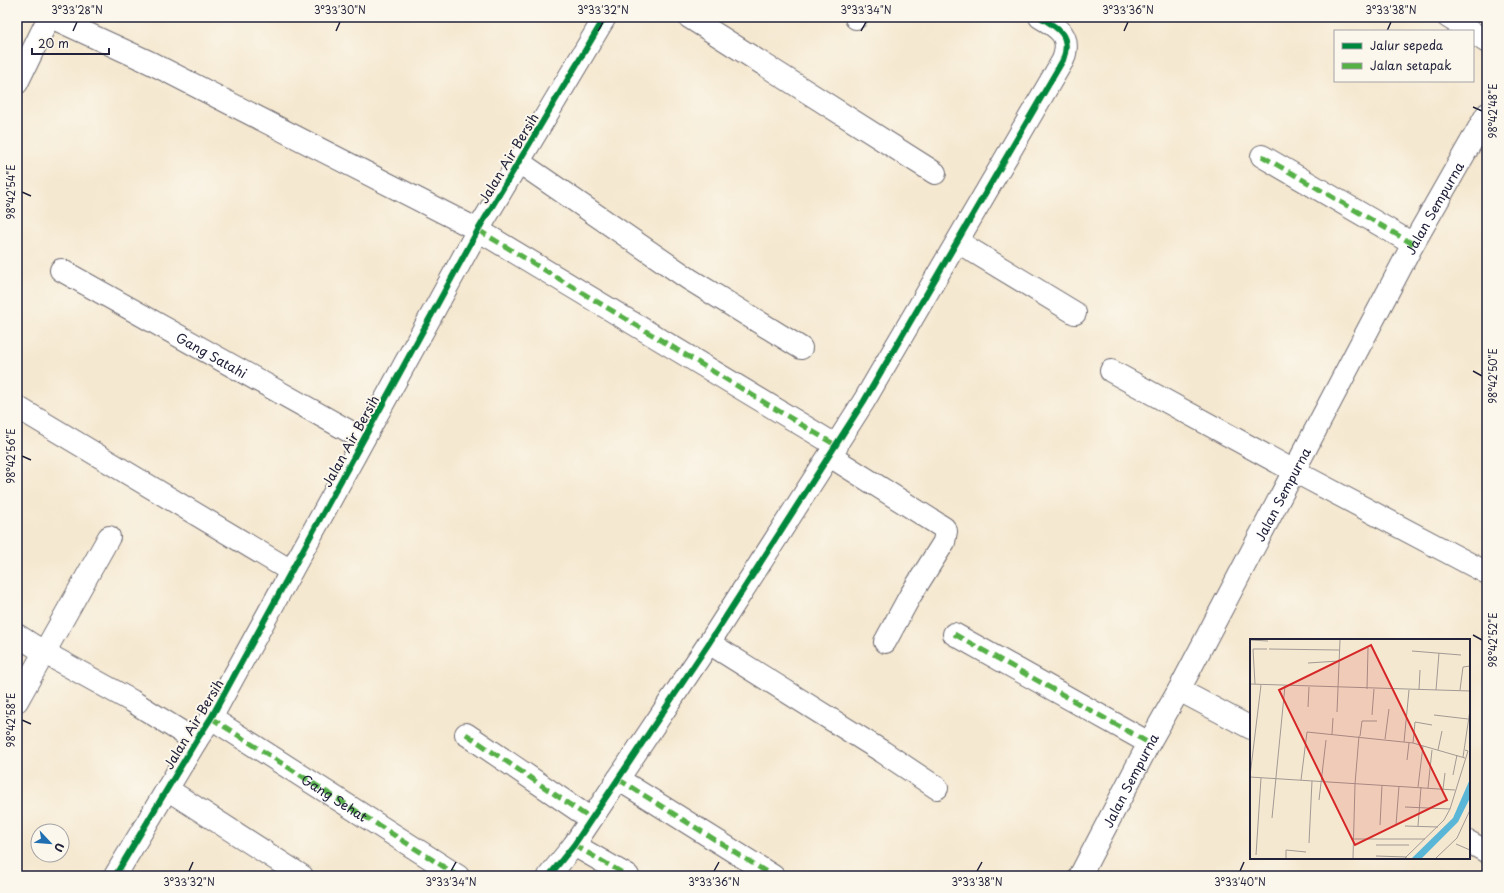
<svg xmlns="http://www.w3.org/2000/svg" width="1504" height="893" font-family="'Playpen Sans',sans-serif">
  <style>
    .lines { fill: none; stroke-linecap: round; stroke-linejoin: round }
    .minor-casing { stroke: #6c676f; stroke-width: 24 }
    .minor { stroke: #fff; stroke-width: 22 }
    .quiet { stroke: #55b146; stroke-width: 5; stroke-dasharray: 10 5; stroke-linecap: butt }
    .cycleway-casing { stroke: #fbf7ec; stroke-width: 8 }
    .cycleway { stroke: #00873e; stroke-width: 6 }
    .ticks { fill: none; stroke: #22223b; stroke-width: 1.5 }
    .labels { text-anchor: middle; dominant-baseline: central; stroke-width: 4; stroke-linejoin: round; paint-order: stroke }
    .street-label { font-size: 13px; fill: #22223b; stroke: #fbf7ec }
    .inset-road { fill: none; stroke: #a19994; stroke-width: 1 }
    .view { fill: #d62828; fill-opacity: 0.15; stroke: #d62828; stroke-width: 2 }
    .inset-edge { fill: none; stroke: #22223b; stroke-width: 2 }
    .neatline { fill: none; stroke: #22223b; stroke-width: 1.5 }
    .ticks-label { font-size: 10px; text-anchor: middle; fill: #22223b }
  </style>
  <rect width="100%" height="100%" fill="#fbf7ec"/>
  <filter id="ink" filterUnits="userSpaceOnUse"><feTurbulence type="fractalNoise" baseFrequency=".025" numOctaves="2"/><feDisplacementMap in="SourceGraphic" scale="8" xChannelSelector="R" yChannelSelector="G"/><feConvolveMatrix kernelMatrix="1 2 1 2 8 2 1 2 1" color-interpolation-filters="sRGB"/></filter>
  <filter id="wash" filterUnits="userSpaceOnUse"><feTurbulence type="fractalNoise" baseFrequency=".012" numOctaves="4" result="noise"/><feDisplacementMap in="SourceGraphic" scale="16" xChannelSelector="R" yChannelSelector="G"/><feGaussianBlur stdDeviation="0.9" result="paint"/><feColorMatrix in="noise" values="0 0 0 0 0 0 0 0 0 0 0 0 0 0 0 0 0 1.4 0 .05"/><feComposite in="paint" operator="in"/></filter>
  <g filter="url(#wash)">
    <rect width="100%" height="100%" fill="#f5e8d0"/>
  </g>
  <g filter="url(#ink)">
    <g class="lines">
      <defs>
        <g id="minor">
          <path d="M51,17L151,63L478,230L837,446"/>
          <path d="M689,17L935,173"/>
          <path d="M1448,17L1470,31"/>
          <path d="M856,18V17"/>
          <path d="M1473,33L1487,42"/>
          <path d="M17,83L49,17"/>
          <path d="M1262,156L1413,244"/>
          <path d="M519,162L689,279L801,348"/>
          <path d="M958,242L1075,313"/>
          <path id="s1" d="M61,270L363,439"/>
          <path d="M1111,371L1294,471L1487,573"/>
          <path d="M17,407L291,571"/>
          <path d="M830,456L944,528L946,531L944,542L910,596L885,642"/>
          <path d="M954,634L1149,743"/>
          <path d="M17,635L45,653L132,701L196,741"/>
          <path d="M709,643L883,752L937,788"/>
          <path d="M1179,690L1251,728"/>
          <path d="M17,701L109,537"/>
          <path d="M211,718L458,876"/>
          <path d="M466,734L591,819"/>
          <path d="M618,779L773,876"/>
          <path d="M167,789L302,876"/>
          <path d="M1469,842L1487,852"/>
          <path d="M574,845L628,876"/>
          <path d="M115,876L196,741L211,718L478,230L605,17"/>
          <path d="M549,876L574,845L709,643L864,401L1063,60C1072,36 1059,28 1040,17"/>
          <path id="s2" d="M1080,876L1149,743L1179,690L1413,244L1487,114"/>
        </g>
      </defs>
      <use href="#minor" class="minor-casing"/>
      <use href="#minor" class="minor"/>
      <g class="quiet">
        <path d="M1262,156L1413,244"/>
        <path d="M478,230L837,446"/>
        <path d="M954,634L1149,743"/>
        <path id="s3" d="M211,718L458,876"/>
        <path d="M466,734L591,819"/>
        <path d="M618,779L773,876"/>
        <path d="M574,845L628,876"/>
      </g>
      <defs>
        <path id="cycleway" d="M115,876L196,741L211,718L478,230L605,17
          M549,876L574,845L709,643L864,401L1063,60C1072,36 1059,28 1040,17"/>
      </defs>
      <use href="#cycleway" class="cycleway-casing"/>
      <use href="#cycleway" class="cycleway"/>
    </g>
  </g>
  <path class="ticks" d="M73,31L77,22M336,31L340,22M598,31L603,22M861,31L866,22M1124,31L1128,22M1387,31L1391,22M1473,107L1482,111M22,192L31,196M1473,371L1482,376M22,456L31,460M1473,635L1482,640M22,720L31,724M189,871L193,862M451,871L456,862M714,871L719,862M977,871L982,862M1240,871L1244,862"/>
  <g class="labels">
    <g class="street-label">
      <text transform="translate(508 158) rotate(-59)">Jalan Air Bersih</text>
      <text stroke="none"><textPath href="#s2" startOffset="756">Jalan Sempurna</textPath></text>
      <text stroke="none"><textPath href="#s1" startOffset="173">Gang Satahi</textPath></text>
      <text transform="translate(350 441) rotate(-61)">Jalan Air Bersih</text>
      <text stroke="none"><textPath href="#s2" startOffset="432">Jalan Sempurna</textPath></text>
      <text transform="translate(193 724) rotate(-59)">Jalan Air Bersih</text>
      <text stroke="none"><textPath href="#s2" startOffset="108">Jalan Sempurna</textPath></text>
      <text stroke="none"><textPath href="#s3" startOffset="147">Gang Sehat</textPath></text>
    </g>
  </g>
  <g transform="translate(1250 639)">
    <rect width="220" height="220" fill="#f5e8d0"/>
    <path d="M220,140V159L208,183L172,219H162L203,179Z" fill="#59b6d7"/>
    <path class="inset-road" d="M0,1L18,2M19,10L89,11M162,12L211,16M58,24L89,22M0,45L220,52M5,45L3,10H17M117,50L118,9M169,51L170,31M186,51L189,14M210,51L213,28L220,27M58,68L59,48M87,73L90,1M122,76L124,50M184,76L218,80M82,95L83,79M110,97L112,82H127M135,100L139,70M154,103L159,51M163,104L165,83L182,86M188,111L192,92M213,118L220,71M157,121L159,104M203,136L207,116M0,137L11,46M0,138L205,151M51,141L57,93L163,104L215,119M168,148L173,107M178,149L182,111M193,150L195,134M69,161L76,101M155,168L200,170M22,179L35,47M130,186L132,146M146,186L149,147M155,187L188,188M168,187L171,148M104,200H175M59,204L62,142M206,205L220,211M126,206H159M6,216L11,139M126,217L157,218M36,219V211L56,213M103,219L105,145L109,97M155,219L194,181L200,170L218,112L215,111M186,219L207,199L220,171"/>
    <path class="view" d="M121,6L197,161L105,206L29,51Z"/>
    <rect width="220" height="220" class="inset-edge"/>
  </g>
  <rect width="1504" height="893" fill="none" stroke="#fbf7ec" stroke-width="44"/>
  <rect x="1334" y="30" width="140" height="52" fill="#fbf7ec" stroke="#a4a2a5"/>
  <rect x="1342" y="43" width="20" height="6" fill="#00873e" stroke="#a4a2a5"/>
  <text x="1370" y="50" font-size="12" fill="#22223b">Jalur sepeda</text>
  <rect x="1342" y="63" width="20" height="6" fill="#55b146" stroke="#a4a2a5"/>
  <text x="1370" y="70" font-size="12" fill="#22223b">Jalan setapak</text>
  <g transform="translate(50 843) rotate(116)"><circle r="19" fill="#fbf7ec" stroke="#a4a2a5"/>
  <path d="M0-3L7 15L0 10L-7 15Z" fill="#1f6fb2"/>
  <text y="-6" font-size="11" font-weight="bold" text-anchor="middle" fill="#22223b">U</text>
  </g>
  <path d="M32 48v6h77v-6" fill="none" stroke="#22223b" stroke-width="2"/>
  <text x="38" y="48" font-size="12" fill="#22223b" stroke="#fbf7ec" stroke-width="3" paint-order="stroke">20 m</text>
  <rect x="22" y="22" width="1460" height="849" class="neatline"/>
  <g class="ticks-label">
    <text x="77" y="14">3°33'28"N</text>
    <text x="340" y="14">3°33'30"N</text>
    <text x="603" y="14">3°33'32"N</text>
    <text x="866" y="14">3°33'34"N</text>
    <text x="1128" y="14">3°33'36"N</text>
    <text x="1391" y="14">3°33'38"N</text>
    <text transform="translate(1493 111) rotate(-90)" y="4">98°42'48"E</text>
    <text transform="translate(11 192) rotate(-90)" y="4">98°42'54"E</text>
    <text transform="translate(1493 376) rotate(-90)" y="4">98°42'50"E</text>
    <text transform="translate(11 456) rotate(-90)" y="4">98°42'56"E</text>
    <text transform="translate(1493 640) rotate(-90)" y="4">98°42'52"E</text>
    <text transform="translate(11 720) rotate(-90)" y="4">98°42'58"E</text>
    <text x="189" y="886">3°33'32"N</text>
    <text x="451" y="886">3°33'34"N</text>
    <text x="714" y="886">3°33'36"N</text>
    <text x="977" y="886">3°33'38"N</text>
    <text x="1240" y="886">3°33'40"N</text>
  </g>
</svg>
